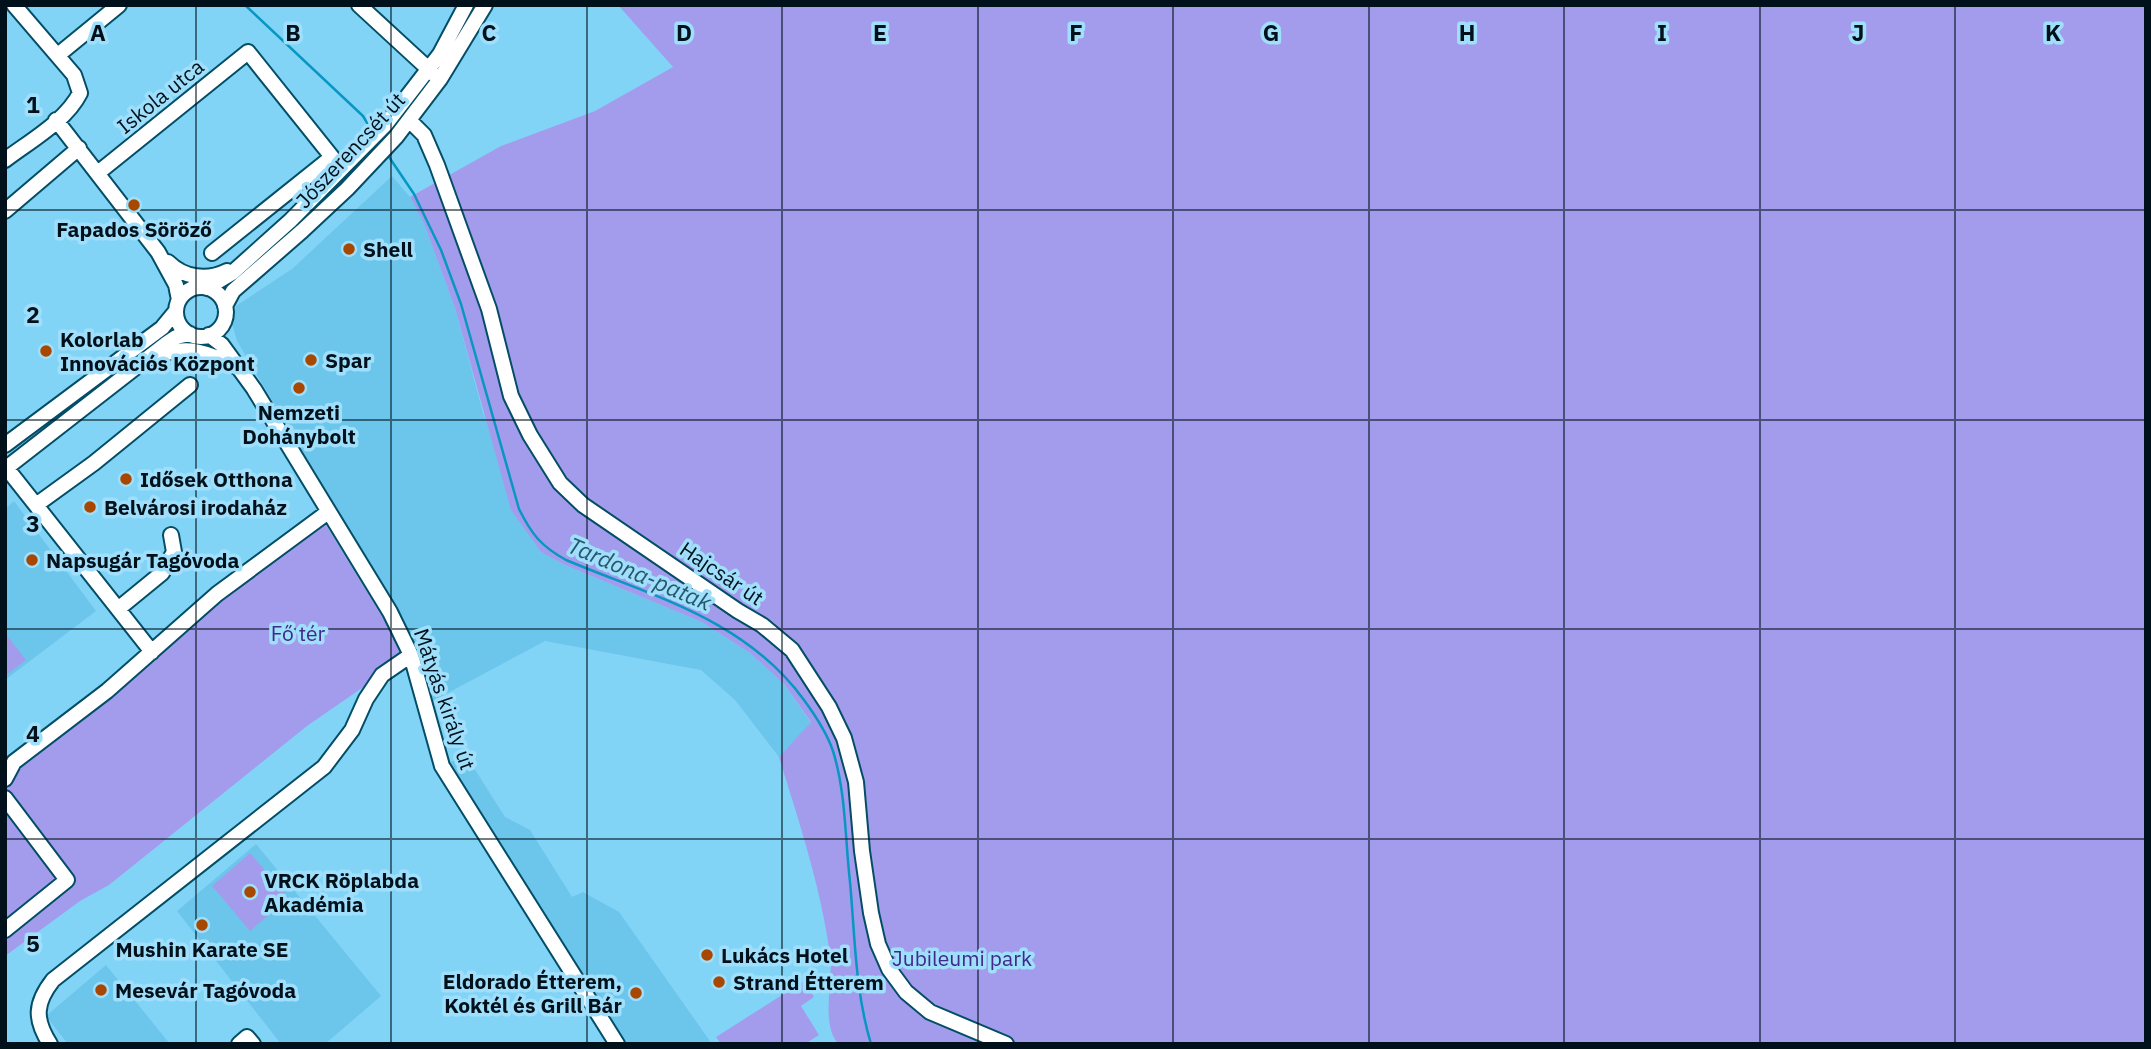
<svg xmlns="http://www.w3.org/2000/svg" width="2151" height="1049" font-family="'IBM Plex Sans',sans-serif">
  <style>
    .built { fill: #6cc5eb }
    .green { fill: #a39cec }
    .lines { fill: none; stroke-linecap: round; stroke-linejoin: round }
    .stream { stroke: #0797c2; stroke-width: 2.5 }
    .minor-casing { stroke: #034e66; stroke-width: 18 }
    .minor { stroke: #fff; stroke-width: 14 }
    .grid { fill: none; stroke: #00111b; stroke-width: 2; stroke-opacity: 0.55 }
    .poi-dot { fill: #a84800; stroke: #9fdffb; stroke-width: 2.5 }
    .labels { text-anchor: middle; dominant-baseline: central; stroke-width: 7; stroke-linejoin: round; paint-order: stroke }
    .street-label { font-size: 21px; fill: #00111b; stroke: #9fdffb }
    .poi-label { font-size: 21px; font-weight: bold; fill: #00111b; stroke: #9fdffb; text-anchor: start }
    .park-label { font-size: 21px; fill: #40298a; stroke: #9fdffb }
    .water-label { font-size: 23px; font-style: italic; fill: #27576a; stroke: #9fdffb }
    .grid-label { font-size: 23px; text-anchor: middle; font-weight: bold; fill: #00111b; stroke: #9fdffb; stroke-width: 7; stroke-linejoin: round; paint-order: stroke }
  </style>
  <rect width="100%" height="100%" fill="#82d4f7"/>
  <path class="built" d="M392,176L410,197L424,222L455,308L483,413L541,552L565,565L702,622L750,653L784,684L811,723L779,757L735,700L701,670L545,641L429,703L407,628L237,341L232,323L236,306L292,269Z
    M14,501L96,611L5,680V509Z
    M467,757L505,817L530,830L572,897L583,892L619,912L712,1044H624L446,763Z
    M256,844L381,996L325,1044H281L177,911Z
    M106,965L170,1044H68L46,1016Z"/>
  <path class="green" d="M618,5H2146V1044H838C820,1021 834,983 830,955C821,887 799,822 779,757L811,722L784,684L750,653L702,622L565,565L541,552L511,510L455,308L424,223L410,197L501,146L595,111L673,67Z
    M321,517L390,629L404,659L307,726L109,885L80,901L5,956V772Z
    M5,633L26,660L5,676Z
    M250,853L289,898L250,931L212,886Z
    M804,981L814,997L801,1006L819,1035L805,1044H721L716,1037Z"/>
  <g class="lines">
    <path class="stream" d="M245,5L363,116L372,131
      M387,154L414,194L441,250L461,304L519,509C532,535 541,546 566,560C654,597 745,619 804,700C815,715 827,733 833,751C846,793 845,838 850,882C855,936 855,991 871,1044"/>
    <defs>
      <path id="minor" d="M359,5L435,75
        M58,55L119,5
        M56,120L158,252L176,285L179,300
        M409,120L424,135L437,165L489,309L511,396L530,435L560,483L583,505L738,611L762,625L792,650L829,707L844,738L856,782L862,851L871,913L878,944L889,969L906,992L930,1012L1006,1044
        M5,160C30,141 66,121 80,93L74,75L14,5
        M99,172L248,52L332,157L212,253
        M5,211L79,148
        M168,262C184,278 207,281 227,271
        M176 312a25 25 0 1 1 50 0a25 25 0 1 1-50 0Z
        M207,288L232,273L290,221L386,124L440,54L466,5
        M225,306L233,291L302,231L347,189L396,137L440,79L485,5
        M209,335L222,345L254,389L390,612L411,655L442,766L617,1044
        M157,357C186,343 210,353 237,367
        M5,445L162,328L176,311
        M5,466L152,652
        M5,469L167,343L176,337L190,334
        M36,505L94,463L190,385
        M118,609L162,573L174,552L171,535
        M5,779L14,762L107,691L217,594L328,512
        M5,798L67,880L5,930
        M50,1044C34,1019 35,1003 53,980L324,767L352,730L366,699L382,675L411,655
        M239,1044L247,1037L253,1044"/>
    </defs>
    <use href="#minor" class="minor-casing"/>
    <use href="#minor" class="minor"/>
  </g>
  <path class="grid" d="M196,5V1044M391,5V1044M587,5V1044M782,5V1044M978,5V1044M1173,5V1044M1369,5V1044M1564,5V1044M1760,5V1044M1955,5V1044M5,210H2146M5,420H2146M5,629H2146M5,839H2146"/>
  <g class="poi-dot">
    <circle cx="134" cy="205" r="7"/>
    <circle cx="349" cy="249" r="7"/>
    <circle cx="46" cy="351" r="7"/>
    <circle cx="311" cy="360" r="7"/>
    <circle cx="299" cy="388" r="7"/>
    <circle cx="126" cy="479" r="7"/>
    <circle cx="90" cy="507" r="7"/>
    <circle cx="32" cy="560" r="7"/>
    <circle cx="250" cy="892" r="7"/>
    <circle cx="202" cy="925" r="7"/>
    <circle cx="707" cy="955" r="7"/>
    <circle cx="719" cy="982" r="7"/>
    <circle cx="101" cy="990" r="7"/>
    <circle cx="636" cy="993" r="7"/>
  </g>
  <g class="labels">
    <g class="street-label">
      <text transform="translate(160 96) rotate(-39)">Iskola utca</text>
      <text transform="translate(350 150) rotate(-47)">Jószerencsét út</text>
      <text transform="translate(722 573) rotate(34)">Hajcsár út</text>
      <text transform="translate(445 699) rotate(71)">Mátyás király út</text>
    </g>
    <g class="poi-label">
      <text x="134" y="229" text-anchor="middle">Fapados Söröző</text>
      <text x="363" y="249">Shell</text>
      <text x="60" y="339">Kolorlab<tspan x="60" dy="24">Innovációs Központ</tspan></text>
      <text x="325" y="360">Spar</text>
      <text x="299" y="412" text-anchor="middle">Nemzeti<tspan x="299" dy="24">Dohánybolt</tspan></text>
      <text x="140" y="479">Idősek Otthona</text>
      <text x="104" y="507">Belvárosi irodaház</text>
      <text x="46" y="560">Napsugár Tagóvoda</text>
      <text x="264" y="880">VRCK Röplabda<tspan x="264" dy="24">Akadémia</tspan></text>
      <text x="202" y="949" text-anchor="middle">Mushin Karate SE</text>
      <text x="721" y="955">Lukács Hotel</text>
      <text x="622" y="981" text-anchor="end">Eldorado Étterem,<tspan x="622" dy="24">Koktél és Grill Bár</tspan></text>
      <text x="733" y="982">Strand Étterem</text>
      <text x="115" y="990">Mesevár Tagóvoda</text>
    </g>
    <g class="park-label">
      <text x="298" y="633">Fő tér</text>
      <text x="962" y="958">Jubileumi park</text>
    </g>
    <g class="water-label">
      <text transform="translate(640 573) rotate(23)">Tardona-patak</text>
    </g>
  </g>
  <g class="grid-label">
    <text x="98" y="41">A</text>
    <text x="293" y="41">B</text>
    <text x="489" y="41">C</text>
    <text x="684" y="41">D</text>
    <text x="880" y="41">E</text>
    <text x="1076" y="41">F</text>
    <text x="1271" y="41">G</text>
    <text x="1467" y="41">H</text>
    <text x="1662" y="41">I</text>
    <text x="1858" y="41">J</text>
    <text x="2053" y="41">K</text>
    <text x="33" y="113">1</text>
    <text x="33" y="323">2</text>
    <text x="33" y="532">3</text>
    <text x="33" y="742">4</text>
    <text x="33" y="952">5</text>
  </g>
  <rect width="2151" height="1049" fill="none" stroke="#00111b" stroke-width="14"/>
</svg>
